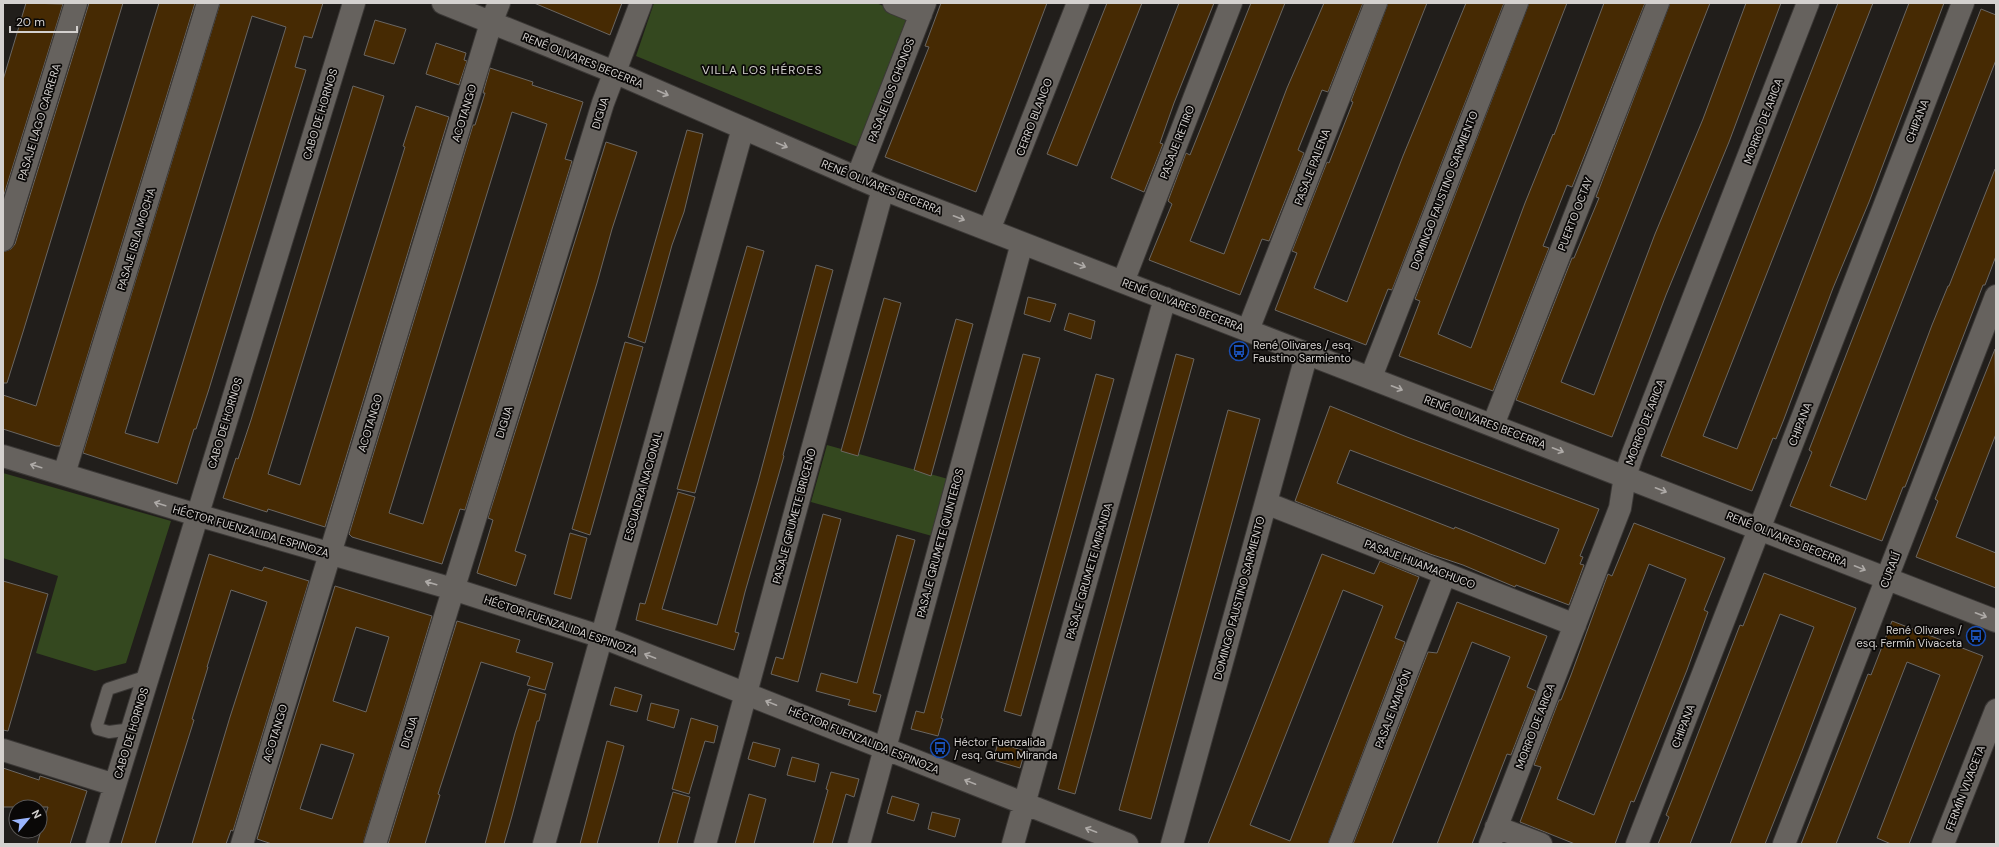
<svg xmlns="http://www.w3.org/2000/svg" width="1999" height="847" font-family="'DM Sans',sans-serif">
  <style>
    .green { fill: #34481f }
    .building { fill: #462a03; stroke: #6a6662; fill-rule: evenodd }
    .lines { fill: none; stroke-linecap: round; stroke-linejoin: round }
    .service-casing { stroke: #3b3836; stroke-width: 14 }
    .minor-casing { stroke: #3b3836; stroke-width: 24 }
    .service { stroke: #66625e; stroke-width: 12 }
    .minor { stroke: #66625e; stroke-width: 22 }
    .oneway { stroke: #aeaaa7 }
    .labels { text-anchor: middle; dominant-baseline: central; stroke-width: 3.5; stroke-linejoin: round; paint-order: stroke }
    .street-label { font-size: 11px; fill: #d4d1cf; stroke: #0a0807 }
    .poi-label { font-size: 11px; fill: #d4d1cf; stroke: #0a0807; text-anchor: start }
    .neighbourhood-label { font-size: 12px; letter-spacing: 1px; fill: #d4d1cf; stroke: #0a0807 }
  </style>
  <rect width="100%" height="100%" fill="#211e1b"/>
  <path class="green" d="M654,3H876L906,15L910,25L858,147L636,56Z
    M827,445L948,479L932,536L811,502Z
    M3,473L171,521L126,663L95,671L36,653L58,576L3,558Z"/>
  <path class="building" d="M26,3L63,4L3,198V80Z
    M89,3H123L23,332L7,383H3V252L11,249L15,244Z
    M159,3H195L60,446H56L3,429V395L36,406Z
    M220,3H323L312,38L304,36L295,67L306,70L209,389L196,429H194L177,484L83,453ZM252,16L286,27L158,443L125,433Z
    M534,3H622L610,35Z
    M941,3H1047L976,192L885,157L929,47L925,46Z
    M1107,3H1142L1077,166L1047,154Z
    M1179,3H1214L1174,103L1160,143L1163,144L1144,192L1111,178Z
    M1251,3H1285L1190,241L1224,254L1287,88L1324,3H1363L1328,92L1322,90L1298,150L1304,153L1269,241L1262,239L1240,295L1149,260L1172,204L1168,201L1186,153L1190,155Z
    M1388,3H1427L1314,288L1347,302L1403,156L1466,3H1504L1392,290L1388,289L1366,345L1275,310L1297,253L1292,251L1327,162L1329,163L1353,102L1351,101Z
    M1529,3H1567L1438,334L1471,348L1525,203L1553,134L1554,135L1604,3H1645L1572,187L1567,185L1543,246L1549,248L1493,391L1399,356L1420,301L1415,299Z
    M1670,3H1710L1561,382L1594,395L1655,234L1703,119L1746,3H1781L1729,142L1666,295L1612,437L1516,400L1572,258H1574L1599,198L1596,197Z
    M1838,3H1873L1703,436L1737,449L1909,3H1944L1869,202L1833,288L1784,419L1776,439L1773,438L1752,491L1661,456Z
    M1981,9L1996,15V60L1830,486L1866,500L1932,325L1948,286H1949L1995,169H1996V256L1985,285H1983L1905,487H1903L1882,541L1790,506L1812,452L1809,450Z
    M375,20L406,29L394,64L364,55Z
    M436,43L466,53L464,60L467,61L459,85L426,74Z
    M490,68L533,82L532,85L583,102L565,159L572,161L465,510L460,509L442,564L352,537L349,534L473,125H475L485,93H483ZM512,112L547,124L423,524L389,513Z
    M353,86L384,96L268,474L300,485L405,147L403,146L416,106L449,117L325,527L268,509L267,512L223,498L236,458L238,459L251,420Z
    M687,130L703,134L684,212L672,245L645,343L628,337Z
    M606,142L637,152L612,229L597,283L515,551L526,555L516,586L477,573L493,520L488,518Z
    M747,246L764,251L695,493L677,489Z
    M816,265L833,270L783,455L784,456L745,592L735,632L739,633L734,650L636,620L640,603L645,604L678,492L695,497L662,609L717,625L758,482Z
    M1028,297L1056,304L1050,322L1024,314Z
    M884,298L901,303L858,456L841,451Z
    M1069,313L1095,321L1091,339L1064,330Z
    M956,319L973,324L931,476L914,470Z
    M625,342L643,347L590,535L572,529Z
    M1995,349L1996,434L1956,537L1996,553V588L1916,557L1938,501L1935,499Z
    M1023,354L1040,358L941,718L943,719L938,736L911,729L916,711L924,713Z
    M1176,354L1194,359L1075,794L1058,789Z
    M1096,374L1114,379L1021,716L1004,711Z
    M1330,406L1407,437L1599,509L1580,556L1583,557L1580,564L1584,565L1569,605L1516,585L1515,587L1463,565L1430,554L1295,501ZM1350,450L1559,529L1545,564L1475,535L1455,527L1454,529L1337,483Z
    M1228,410L1260,419L1151,819L1119,810Z
    M823,514L841,519L798,682L771,674L776,657L783,659Z
    M1634,523L1725,558L1704,610L1708,612L1687,670L1634,802L1631,801L1615,844H1575L1520,822L1541,767L1534,765L1559,700H1561L1571,675L1608,574L1612,576ZM1649,564L1686,579L1594,815L1557,799Z
    M570,533L587,538L571,599L554,594Z
    M897,535L915,540L873,693L881,695L876,712L848,705L850,700L816,691L821,673L857,683Z
    M209,554L262,571L264,567L309,581L233,831L231,830L226,844H192L230,717L267,602L231,590L207,667H208L192,719L194,720L155,844H121Z
    M1322,554L1374,574L1380,561L1419,577L1395,638L1405,642L1328,844H1208ZM1343,590L1383,606L1290,841L1250,825Z
    M1764,573L1856,608L1802,751L1765,844H1730L1814,627L1780,614L1690,844H1658L1669,817L1666,815L1680,780L1740,625L1743,626Z
    M3,581L48,594L8,731L3,730Z
    M335,586L432,616L363,844H272L257,839ZM356,627L389,637L366,712L333,701ZM321,744L354,754L332,819L300,809Z
    M1457,602L1547,636L1527,687L1536,691L1511,755L1507,754L1472,844H1437L1510,657L1472,642L1392,844H1353L1428,652L1437,653Z
    M457,621L520,640L516,652L553,663L545,690L527,685L530,677L481,662L438,794L440,795L425,844H388Z
    M1892,621L1983,656L1909,844H1891L1877,838L1940,675L1907,662L1836,844H1801L1868,674L1871,675Z
    M615,687L642,695L637,712L610,705Z
    M529,689L546,694L539,721H537L512,816L504,844H485L515,733Z
    M651,703L679,710L674,728L647,720Z
    M691,718L718,726L714,743L705,741L689,794L672,789Z
    M607,741L624,746L616,776L597,844H580Z
    M753,742L780,749L775,767L748,759Z
    M998,743L1025,751L1020,768L993,760Z
    M792,757L819,764L815,782L787,775Z
    M3,768L39,780L40,776L87,791L70,844H37L48,807H3Z
    M831,772L859,779L854,797L846,794L832,844H813L828,790L826,789Z
    M673,792L690,797L677,844H658Z
    M749,794L766,799L754,844H735Z
    M892,796L919,804L914,821L887,813Z
    M932,812L960,819L955,837L928,829Z"/>
  <g class="lines">
    <defs>
      <path id="service" d="M132,729L109,732L98,729L97,725L108,689L148,676"/>
      <path id="minor" d="M443,3L614,72L883,189L1996,621
        M894,3L921,14
        M857,178L925,3
        M989,230L1078,3
        M3,240L76,3
        M1123,282L1231,3
        M1248,330L1376,3
        M1371,377L1517,3
        M1493,425L1658,3
        M3,456L197,515L453,589L602,637L1127,844
        M64,474L208,3
        M1266,503L1575,625
        M3,750L115,785
        M1496,827L1541,844
        M97,844L354,3
        M242,844L491,23L499,3
        M375,844L603,103L641,3
        M544,844L743,128
        M705,844L883,189
        M859,844L1022,243
        M1013,844L1165,298
        M1172,844L1307,353
        M1340,844L1445,574
        M1490,844L1620,508L1625,476L1633,453L1808,3
        M1637,844L1963,3
        M1784,844L1996,296
        M1943,844L1996,710"/>
    </defs>
    <use href="#service" class="service-casing"/>
    <use href="#minor" class="minor-casing"/>
    <use href="#service" class="service"/>
    <use href="#minor" class="minor"/>
  </g>
  <defs><path id="oneway-shaft" d="M-6 0H5M1.5-3L5.5 0L1.5 3" fill="none" stroke-width="1.6" stroke-linecap="round" stroke-linejoin="round"/></defs>
  <g class="oneway">
    <use href="#oneway-shaft" transform="translate(663 93) rotate(24)"/>
    <use href="#oneway-shaft" transform="translate(782 145) rotate(23)"/>
    <use href="#oneway-shaft" transform="translate(959 218) rotate(21)"/>
    <use href="#oneway-shaft" transform="translate(1080 265) rotate(21)"/>
    <use href="#oneway-shaft" transform="translate(1397 388) rotate(21)"/>
    <use href="#oneway-shaft" transform="translate(1558 450) rotate(21)"/>
    <use href="#oneway-shaft" transform="translate(36 466) rotate(-163)"/>
    <use href="#oneway-shaft" transform="translate(1661 490) rotate(21)"/>
    <use href="#oneway-shaft" transform="translate(160 504) rotate(-163)"/>
    <use href="#oneway-shaft" transform="translate(1860 568) rotate(22)"/>
    <use href="#oneway-shaft" transform="translate(431 583) rotate(-164)"/>
    <use href="#oneway-shaft" transform="translate(1981 615) rotate(21)"/>
    <use href="#oneway-shaft" transform="translate(650 656) rotate(-159)"/>
    <use href="#oneway-shaft" transform="translate(771 703) rotate(-158)"/>
    <use href="#oneway-shaft" transform="translate(970 782) rotate(-158)"/>
    <use href="#oneway-shaft" transform="translate(1091 830) rotate(-159)"/>
  </g>
  <defs>
    <symbol id="bus-ring" viewBox="-11 -11 22 22"><circle r="9.5" fill="#0a0807" stroke="#1a4fb4" stroke-width="1.5"/><path d="M-5-6H5V4H4V6H2V4H-2V6H-4V4H-5ZM-3.5-4V0h7V-4ZM-3.5 1.2v1.5H-2V1.2ZM2 1.2v1.5H3.5V1.2Z" fill="#1a4fb4"/></symbol>
  </defs>
  <g fill-rule="evenodd">
    <use href="#bus-ring" x="1228" y="340" width="22" height="22"/>
    <use href="#bus-ring" x="1965" y="625" width="22" height="22"/>
    <use href="#bus-ring" x="929" y="737" width="22" height="22"/>
  </g>
  <g class="labels">
    <g class="street-label">
      <text transform="translate(583 60) rotate(22)">RENÉ OLIVARES BECERRA</text>
      <text transform="translate(891 90) rotate(-69)">PASAJE LOS CHONOS</text>
      <text transform="translate(464 113) rotate(-73)">ACOTANGO</text>
      <text transform="translate(600 113) rotate(-73)">DIGUA</text>
      <text transform="translate(320 114) rotate(-73)">CABO DE HORNOS</text>
      <text transform="translate(1034 117) rotate(-69)">CERRO BLANCO</text>
      <text transform="translate(1763 121) rotate(-69)">MORRO DE ARICA</text>
      <text transform="translate(1917 121) rotate(-69)">CHIPANA</text>
      <text transform="translate(39 122) rotate(-73)">PASAJE LAGO CARRERA</text>
      <text transform="translate(1177 142) rotate(-69)">PASAJE RETIRO</text>
      <text transform="translate(1312 167) rotate(-69)">PASAJE PALENA</text>
      <text transform="translate(882 187) rotate(22)">RENÉ OLIVARES BECERRA</text>
      <text transform="translate(1444 190) rotate(-69)">DOMINGO FAUSTINO SARMIENTO</text>
      <text transform="translate(1575 214) rotate(-69)">PUERTO OCTAY</text>
      <text transform="translate(136 239) rotate(-73)">PASAJE ISLA MOCHA</text>
      <text transform="translate(1183 305) rotate(21)">RENÉ OLIVARES BECERRA</text>
      <text transform="translate(504 422) rotate(-73)">DIGUA</text>
      <text transform="translate(1485 422) rotate(21)">RENÉ OLIVARES BECERRA</text>
      <text transform="translate(1645 422) rotate(-69)">MORRO DE ARICA</text>
      <text transform="translate(225 423) rotate(-73)">CABO DE HORNOS</text>
      <text transform="translate(370 423) rotate(-73)">ACOTANGO</text>
      <text transform="translate(1800 424) rotate(-69)">CHIPANA</text>
      <text transform="translate(643 486) rotate(-74)">ESCUADRA NACIONAL</text>
      <text transform="translate(794 516) rotate(-75)">PASAJE GRUMETE BRICEÑO</text>
      <text transform="translate(251 531) rotate(16)">HÉCTOR FUENZALIDA ESPINOZA</text>
      <text transform="translate(1787 539) rotate(22)">RENÉ OLIVARES BECERRA</text>
      <text transform="translate(940 543) rotate(-75)">PASAJE GRUMETE QUINTEROS</text>
      <text transform="translate(1420 564) rotate(21)">PASAJE HUAMACHUCO</text>
      <text transform="translate(1890 570) rotate(-69)">CURALÍ</text>
      <text transform="translate(1089 571) rotate(-74)">PASAJE GRUMETE MIRANDA</text>
      <text transform="translate(1239 598) rotate(-75)">DOMINGO FAUSTINO SARMIENTO</text>
      <text transform="translate(561 625) rotate(19)">HÉCTOR FUENZALIDA ESPINOZA</text>
      <text transform="translate(1393 709) rotate(-69)">PASAJE MAIPÓN</text>
      <text transform="translate(1535 726) rotate(-69)">MORRO DE ARICA</text>
      <text transform="translate(1683 726) rotate(-69)">CHIPANA</text>
      <text transform="translate(409 732) rotate(-73)">DIGUA</text>
      <text transform="translate(131 733) rotate(-73)">CABO DE HORNOS</text>
      <text transform="translate(275 733) rotate(-73)">ACOTANGO</text>
      <text transform="translate(864 740) rotate(22)">HÉCTOR FUENZALIDA ESPINOZA</text>
      <text transform="translate(1965 788) rotate(-69)">FERMÍN VIVACETA</text>
    </g>
    <g class="poi-label">
      <text x="1253" y="345">René Olivares / esq.<tspan x="1253" dy="13">Faustino Sarmiento</tspan></text>
      <text x="1962" y="630" text-anchor="end">René Olivares /<tspan x="1962" dy="13">esq. Fermín Vivaceta</tspan></text>
      <text x="954" y="742">Héctor Fuenzalida<tspan x="954" dy="13">/ esq. Grum Miranda</tspan></text>
    </g>
    <g class="neighbourhood-label">
      <text x="762" y="70">VILLA LOS HÉROES</text>
    </g>
  </g>
  <rect width="1999" height="847" fill="none" stroke="#d4d1cf" stroke-width="8"/>
  <g transform="translate(28 819) rotate(61)"><circle r="19" fill="#0a0807" stroke="#5b5857"/>
  <path d="M0-3L7 15L0 10L-7 15Z" fill="#9ab5fd"/>
  <text y="-6" font-size="11" font-weight="bold" text-anchor="middle" fill="#d4d1cf">N</text>
  </g>
  <path d="M10 26v6h67v-6" fill="none" stroke="#d4d1cf" stroke-width="2"/>
  <text x="16" y="26" font-size="12" fill="#d4d1cf" stroke="#0a0807" stroke-width="3" paint-order="stroke">20 m</text>
</svg>
